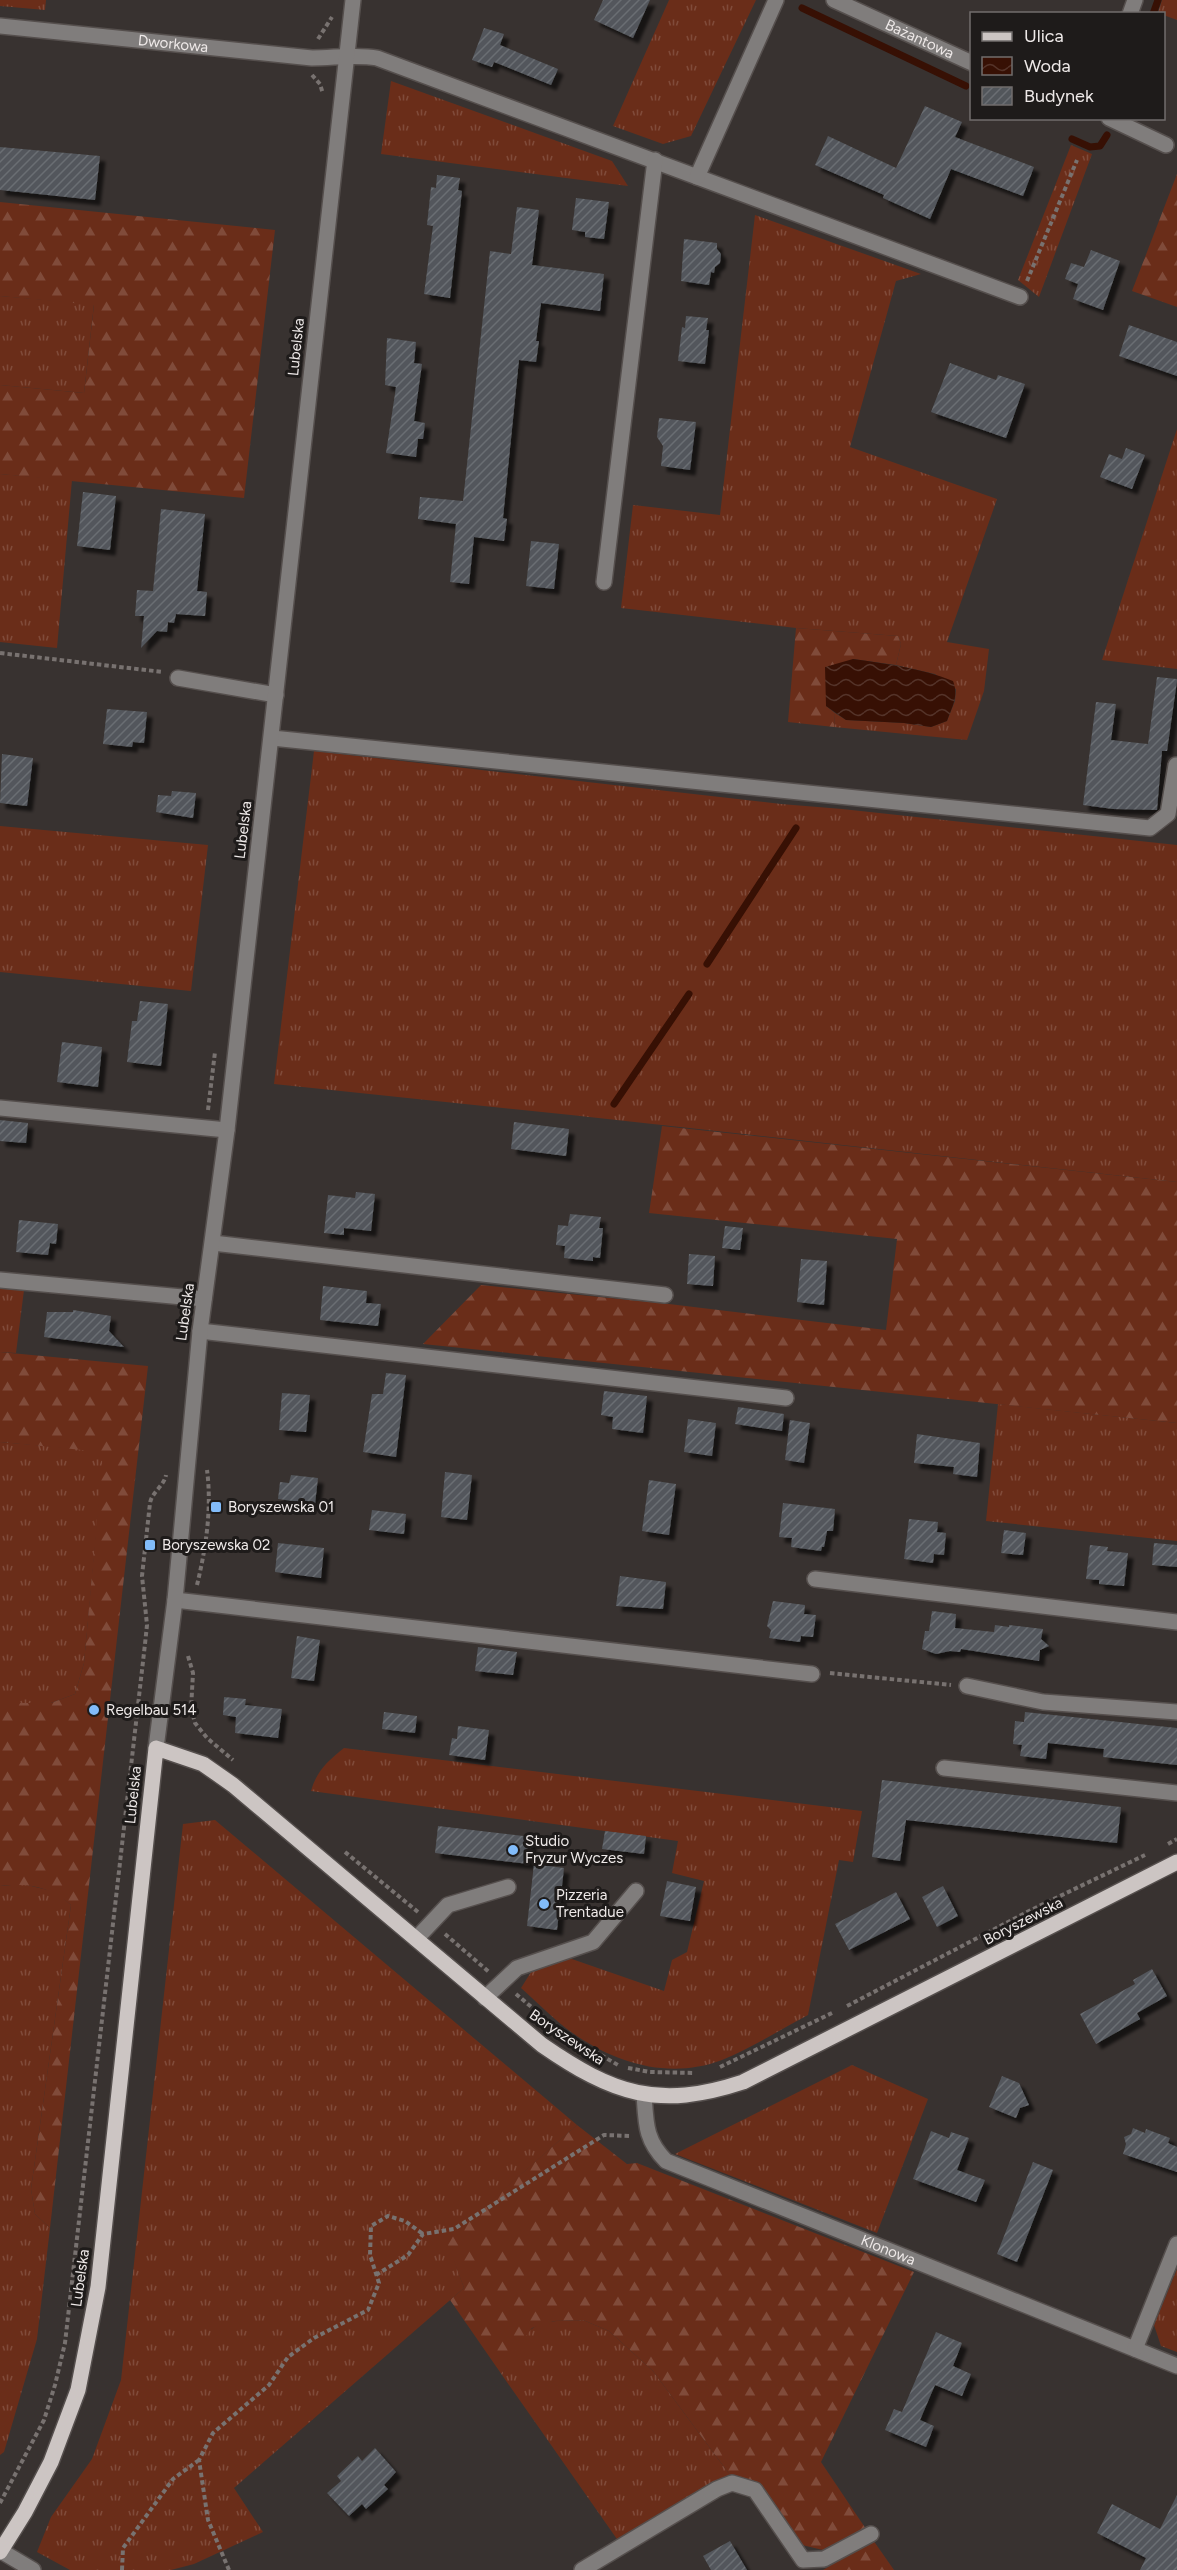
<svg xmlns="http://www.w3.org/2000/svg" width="1177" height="2570" font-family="Figtree,sans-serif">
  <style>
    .grass { fill: url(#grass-tufts) }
    .forest { fill: url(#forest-firs) }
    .water { fill: url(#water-waves) }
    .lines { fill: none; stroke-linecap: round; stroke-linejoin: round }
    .stream { stroke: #371004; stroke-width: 7 }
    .building { fill: url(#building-hatch); filter: url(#shadow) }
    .minor-casing { stroke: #554f4d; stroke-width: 18 }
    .major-casing { stroke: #554f4d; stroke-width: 18 }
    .path { stroke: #787270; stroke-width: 4; stroke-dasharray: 4.5 3; stroke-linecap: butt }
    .minor { stroke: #807d7c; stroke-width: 15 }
    .major { stroke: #ccc5c3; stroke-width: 15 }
    .poi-dot { fill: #82bcfa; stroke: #1e1b1a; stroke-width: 2 }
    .labels { text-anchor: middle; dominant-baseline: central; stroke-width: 6; stroke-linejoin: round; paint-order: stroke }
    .street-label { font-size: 15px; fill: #eee9e8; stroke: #1e1b1a }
    .poi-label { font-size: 15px; fill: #eee9e8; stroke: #1e1b1a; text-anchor: start }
  </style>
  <defs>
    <pattern id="grass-tufts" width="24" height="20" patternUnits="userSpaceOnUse" patternTransform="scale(1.5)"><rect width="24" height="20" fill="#6a2d19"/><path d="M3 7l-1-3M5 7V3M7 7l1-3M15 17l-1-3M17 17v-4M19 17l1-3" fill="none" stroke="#804b3a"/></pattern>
    <pattern id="forest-firs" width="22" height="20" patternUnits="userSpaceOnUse" patternTransform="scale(1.5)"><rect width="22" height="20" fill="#6a2d19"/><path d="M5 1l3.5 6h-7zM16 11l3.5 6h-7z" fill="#804b3a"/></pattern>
    <pattern id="water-waves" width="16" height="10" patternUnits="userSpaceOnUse" patternTransform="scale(1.5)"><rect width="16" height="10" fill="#371004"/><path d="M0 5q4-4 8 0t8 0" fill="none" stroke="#543329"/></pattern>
    <pattern id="building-hatch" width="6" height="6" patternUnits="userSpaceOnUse" patternTransform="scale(1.5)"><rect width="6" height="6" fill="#52565b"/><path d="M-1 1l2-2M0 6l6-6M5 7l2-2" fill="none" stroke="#6b6e73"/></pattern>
    <filter id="shadow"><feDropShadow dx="5.5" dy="5.5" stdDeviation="1.5" flood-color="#0009"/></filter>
  </defs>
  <rect width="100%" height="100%" fill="#383230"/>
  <path class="grass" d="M0,0H46L45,10L0,6Z
    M669,0H756L691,136L663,144L613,126Z
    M1162,0H1177V20L1158,13Z
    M391,81L612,161L628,186L381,154Z
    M1071,145L1092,154L1039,297L1018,280Z
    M755,215L921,274L896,281L850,447L997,499L947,642L989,649L984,691L967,740L834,727L835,713L846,720L904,723L931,727L947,721L955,701L956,689L935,674L896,665L901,644L898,636L796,628L621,608L633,505L720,515Z
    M0,296L94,304L84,393L0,385Z
    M1177,429V669L1102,660Z
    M0,474L72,480L57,648L0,642Z
    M314,751L781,804L842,809L1177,845V1182L571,1115L274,1084Z
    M0,826L208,845L191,991L0,972Z
    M0,1288L24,1290L16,1353L0,1352Z
    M998,1404L1177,1423V1541L986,1521Z
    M0,1442L104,1451L84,1663L75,1694L51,1703H0Z
    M344,1748L862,1811L853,1862L839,1860L808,2015C780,2030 751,2048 722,2060C672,2079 620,2065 577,2036C557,2023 539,2004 521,1988L533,1969L569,1958L664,1991L672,1960L687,1952L704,1881L672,1873L678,1841L311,1791C317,1770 328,1761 344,1748Z
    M215,1820L577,2125L447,2240L464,2288L234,2488L263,2532L194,2564L171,2570H70L37,2552L51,2517L92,2459L121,2380L183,1824Z
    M23,1884L56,1892L71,1905L31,2189L35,2214L50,2228L37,2339L4,2452L0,2455V1886Z
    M852,2065L928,2099L877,2233L675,2154Z
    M1177,2269V2352L1161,2346L1154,2325Z
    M583,2320L609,2331L653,2371L730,2475L619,2542L502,2375C509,2362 520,2336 533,2328C546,2319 568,2321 583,2320Z"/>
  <path class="forest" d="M1177,174V307L1132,291Z
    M0,202L275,230L244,498L0,474V385L84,393L94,305L0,296Z
    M796,628L898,636L901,644L896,665L853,659L826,706L835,713L834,727L788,722Z
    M662,1126L1177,1182V1423L423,1344L481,1285L669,1304L886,1330L897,1239L649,1213Z
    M0,1352L148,1366L50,2228L35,2214L31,2189L71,1905C49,1886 29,1883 0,1886V1703H51L75,1694L84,1663L103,1452L0,1442Z
    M577,2125L627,2164L637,2163L914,2272L821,2462L866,2529L827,2551L802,2545L761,2486L730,2475L653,2371L609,2331L583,2320L554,2321L532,2328L518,2347L502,2375L450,2300L464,2288L446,2240Z
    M873,2540L894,2570H823Z"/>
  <path class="water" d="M853,659C887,664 921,668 953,681C959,696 952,707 947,721L931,727L904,723L846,720L826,706L825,667Z"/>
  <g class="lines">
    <path class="stream" d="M802,8L966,86
      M1153,14L1158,0
      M1072,139L1090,147L1100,146L1107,135
      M707,964L796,828
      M614,1104L689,994"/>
  </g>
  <path class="building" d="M603,0H650L633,38L594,20Z
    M484,28L504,34L500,45L558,69L551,85L494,62L492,67L472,60Z
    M925,106L962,122L955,137L1034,167L1023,196L951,169L930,219L883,198L884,195L815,165L828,136L896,168Z
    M0,147L100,156L95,200L0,190Z
    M437,175L460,178L458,190L462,191L450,298L424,294L433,226L427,225L431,187L436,188Z
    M576,198L609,202L604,239L585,237V232L572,230Z
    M517,207L539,210L532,265L604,274L600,311L541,303L536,341H539L536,362L519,360L503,518L507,519L504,541L474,537L469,584L450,582L456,524L418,519L420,497L463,501L490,251L511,254Z
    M684,239L717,243V249L721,254L720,263L715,267L714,273L711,272L709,285L681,281Z
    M1091,250L1120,261L1103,310L1073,299L1078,284L1065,279L1071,263L1084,267Z
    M686,316L708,318L706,330H709L705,364L678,361L682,327L685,328Z
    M1129,325L1177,342V376L1119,356Z
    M387,338L416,342L414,363L422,364L414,421L425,423L423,439H418L416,457L386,453L396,387L385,385Z
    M950,363L996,380L998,375L1025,384L1006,438L931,412Z
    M659,418L696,422L690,470L661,466L663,446L657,437Z
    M1126,448L1145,455L1132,489L1100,477L1109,454L1122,459Z
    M83,492L116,496L110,550L77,546Z
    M161,509L205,514L197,591L207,592L205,616L176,614L174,623L168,622L167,632L157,631L141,648L144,616H135L137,590L153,591Z
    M531,541L559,544L554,589L526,586Z
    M1157,677L1177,679V681L1167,751H1162L1157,810L1113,809L1083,805L1096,702L1116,704L1111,740L1148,744Z
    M107,709L147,712L144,743L133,742L132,747L103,744Z
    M2,754L33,758L27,806L0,803Z
    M172,791L196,793L193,818L156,812L158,795L171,796Z
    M140,1001L168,1004L161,1066L127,1062L132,1021H137Z
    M62,1042L102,1047L98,1087L57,1082Z
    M0,1120L28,1123L26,1143L0,1141Z
    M514,1122L569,1129L566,1156L511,1149Z
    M356,1192L375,1194L371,1231L344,1228V1235L324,1233L328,1195L355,1198Z
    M570,1214L601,1217L599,1228H603L600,1258L593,1257V1261L564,1258L565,1246L556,1245L558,1225L568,1226Z
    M19,1220L58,1224L56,1244L50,1243L48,1255L16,1252Z
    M725,1226L743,1228L740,1250L722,1248Z
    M689,1254L715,1256L713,1286L687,1284Z
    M801,1259L827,1261L824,1305L797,1302Z
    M323,1286L367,1291L366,1303L381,1304L378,1326L320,1320Z
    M73,1310L111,1316L109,1331L124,1347L44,1337L47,1312H73Z
    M386,1373L406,1375L396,1457L363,1452L372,1394H383Z
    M604,1391L647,1396L643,1433L612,1429L613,1417L601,1415Z
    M282,1393L310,1395L306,1432L279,1430Z
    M738,1407L784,1414L782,1431L735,1424Z
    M688,1419L716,1423L712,1456L684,1452Z
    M790,1420L810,1423L804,1463L785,1460Z
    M917,1434L980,1443L977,1477L953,1474L954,1467L914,1463Z
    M445,1472L472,1475L467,1520L441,1517Z
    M291,1475L318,1478L315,1504L278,1499L280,1482L289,1483Z
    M649,1480L676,1484L669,1535L642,1531Z
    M783,1503L835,1509L833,1531H827L824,1547H822L821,1551L791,1547L792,1538L779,1537Z
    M372,1510L406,1514L404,1534L369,1530Z
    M909,1519L938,1522L937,1532L946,1533L944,1555L934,1554L933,1563L904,1559Z
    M1004,1530L1026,1533L1023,1555L1001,1553Z
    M278,1543L324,1548L321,1578L275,1572Z
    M1154,1543L1177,1545V1567L1152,1565Z
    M1090,1545L1108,1547L1107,1551L1128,1553L1124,1586L1099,1584V1580L1086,1579Z
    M620,1576L666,1582L663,1609L616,1606Z
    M773,1601L805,1605L804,1614L816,1615L813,1637L801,1636L800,1642L769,1638L771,1630L767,1626Z
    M932,1611L956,1614L955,1628L994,1632L995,1625L1009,1627V1625L1043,1629L1041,1639L1049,1646L1040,1650L1039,1661L961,1649L960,1652L950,1651L936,1654L922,1649L925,1631H929Z
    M297,1636L320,1640L314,1681L291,1678Z
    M478,1647L517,1652L513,1675L475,1671Z
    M224,1697L246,1699L245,1705L282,1709L278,1738L235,1733L236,1717L223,1715Z
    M384,1712L417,1716L415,1733L382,1729Z
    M1025,1712L1177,1728V1765L1103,1757L1104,1749L1048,1743L1046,1759L1020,1756L1022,1745L1013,1744L1015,1721L1024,1722Z
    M458,1726L489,1730L485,1760L449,1755L452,1738L457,1739Z
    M882,1780L1121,1807L1117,1843L906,1820L900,1861L872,1857Z
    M438,1826L532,1837L529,1864L435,1853Z
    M605,1831L646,1836L644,1854L602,1849Z
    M534,1864L564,1868L557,1930L527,1926Z
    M667,1881L696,1887L690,1921L660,1916Z
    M943,1886L958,1916L937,1927L922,1897Z
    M896,1892L910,1919L849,1950L835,1924Z
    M1152,1969L1167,1996L1137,2013L1140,2019L1096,2044L1080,2014L1135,1984L1133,1980Z
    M1002,2076L1019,2083L1029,2105L1020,2108L1016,2118L989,2107Z
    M1133,2128L1145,2133L1146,2129L1170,2138L1168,2143L1177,2147V2172L1123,2154L1126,2144L1124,2137L1131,2134Z
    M931,2131L949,2138L951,2132L969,2138L957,2170L985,2180L976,2202L913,2179Z
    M1033,2162L1053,2170L1017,2262L997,2254Z
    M936,2332L962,2343L953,2366L971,2374L962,2396L935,2385L920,2420L934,2426L926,2447L885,2430L894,2409L902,2412Z
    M375,2448L396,2472L384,2485L388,2489L366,2509L362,2504L349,2516L327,2493L341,2481L337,2476L358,2456L362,2461Z
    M1177,2495V2570H1140L1146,2558L1097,2533L1112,2504L1160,2529Z
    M730,2541L747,2570H711L703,2556Z"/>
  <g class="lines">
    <defs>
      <g id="minor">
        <path id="s1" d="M834,0L972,63"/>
        <path d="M1130,14L1135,0"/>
        <path id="s2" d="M0,26L312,58C334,58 356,54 377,58L1020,297"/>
        <path d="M1109,118L1166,145"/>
        <path d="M697,177L776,0"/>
        <path d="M604,582L655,160"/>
        <path d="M178,678L276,695"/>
        <path d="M272,738L1150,828L1168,814L1176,765"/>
        <path d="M0,1108L227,1130"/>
        <path d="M213,1243L665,1295"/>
        <path d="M0,1280L204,1299"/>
        <path d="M200,1331L786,1398"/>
        <path d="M815,1579L1177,1622"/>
        <path d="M175,1600L812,1674"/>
        <path d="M967,1686L1043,1702L1177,1712"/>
        <path d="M156,1748L175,1600L200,1331L227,1130L353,0"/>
        <path d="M944,1768L1177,1793"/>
        <path d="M416,1939L448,1905L508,1887"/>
        <path d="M485,1998L517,1968L593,1942L636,1891"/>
        <path id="s3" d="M644,2094C646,2123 645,2140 666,2161L1177,2366"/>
        <path d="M1135,2349L1177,2244"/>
        <path d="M1,2551L33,2570"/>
        <path d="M582,2570L717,2489L732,2483L755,2490L803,2560L824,2559L871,2534"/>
      </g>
      <path id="major" d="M0,2552L25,2512L51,2462L78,2390L98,2287L156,1748L203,1764L233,1785L542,2045C613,2094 658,2110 743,2082L1177,1862"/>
    </defs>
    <use href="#minor" class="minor-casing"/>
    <use href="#major" class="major-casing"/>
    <path class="path" d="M318,39L332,17
      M312,75L320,84L323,94
      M1027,281L1077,160
      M0,653L163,672
      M208,1110L215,1052
      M197,1585C206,1548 212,1508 207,1470
      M188,1656L193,1673L191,1709L195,1723L207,1738L233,1760
      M830,1673L951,1685
      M1168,1844L1177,1839
      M345,1852L418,1912
      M445,1934L489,1972
      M516,1994L561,2032L618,2065
      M847,2006L1031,1910L1145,1855
      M720,2067L832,2013
      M628,2068L650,2072L695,2073
      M376,2275L408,2255L423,2234L454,2229L604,2135L631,2136
      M0,2503L44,2420L55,2385L65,2343L145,1644L147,1625L142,1576L150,1503C152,1492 164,1486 166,1475
      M122,2570L123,2548L173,2479L199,2460
      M229,2570L208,2520L199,2460L213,2433L269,2385L288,2357L314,2338L368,2310L379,2283L370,2255L371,2226L388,2216L405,2221L423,2234"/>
    <use href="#minor" class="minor"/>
    <use href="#major" class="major"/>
  </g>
  <g class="poi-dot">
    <rect x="210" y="1501" width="12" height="12" rx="3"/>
    <rect x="144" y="1539" width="12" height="12" rx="3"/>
    <circle cx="94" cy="1710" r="6"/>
    <circle cx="513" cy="1850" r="6"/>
    <circle cx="544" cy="1904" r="6"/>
  </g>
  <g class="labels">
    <g class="street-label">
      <text stroke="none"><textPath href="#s1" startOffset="94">Bażantowa</textPath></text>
      <text stroke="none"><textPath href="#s2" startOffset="174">Dworkowa</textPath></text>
      <text transform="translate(296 347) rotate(-84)">Lubelska</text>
      <text transform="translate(243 830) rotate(-83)">Lubelska</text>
      <text transform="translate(185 1312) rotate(-82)">Lubelska</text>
      <text transform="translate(133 1795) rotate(-84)">Lubelska</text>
      <text transform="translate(1023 1921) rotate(-27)">Boryszewska</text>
      <text transform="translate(567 2037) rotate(34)">Boryszewska</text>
      <text stroke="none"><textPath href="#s3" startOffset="312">Klonowa</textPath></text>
      <text transform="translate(80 2278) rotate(-82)">Lubelska</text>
    </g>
    <g class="poi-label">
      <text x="228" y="1507">Boryszewska 01</text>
      <text x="162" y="1545">Boryszewska 02</text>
      <text x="106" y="1710">Regelbau 514</text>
      <text x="525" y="1841">Studio<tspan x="525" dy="17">Fryzur Wyczes</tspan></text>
      <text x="556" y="1895">Pizzeria<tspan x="556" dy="17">Trentadue</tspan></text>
    </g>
  </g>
  <rect x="970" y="12" width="195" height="108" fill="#1e1b1a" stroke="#716d6c" stroke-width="1.5"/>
  <rect x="982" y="32" width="30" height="9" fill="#ccc5c3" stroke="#716d6c" stroke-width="1.5"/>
  <text x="1024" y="42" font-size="18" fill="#eee9e8">Ulica</text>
  <rect x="982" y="57" width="30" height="18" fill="url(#water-waves)" stroke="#716d6c" stroke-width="1.5"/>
  <text x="1024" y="72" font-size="18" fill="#eee9e8">Woda</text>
  <rect x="982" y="87" width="30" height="18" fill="url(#building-hatch)" stroke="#716d6c" stroke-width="1.5"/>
  <text x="1024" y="102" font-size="18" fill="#eee9e8">Budynek</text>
</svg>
